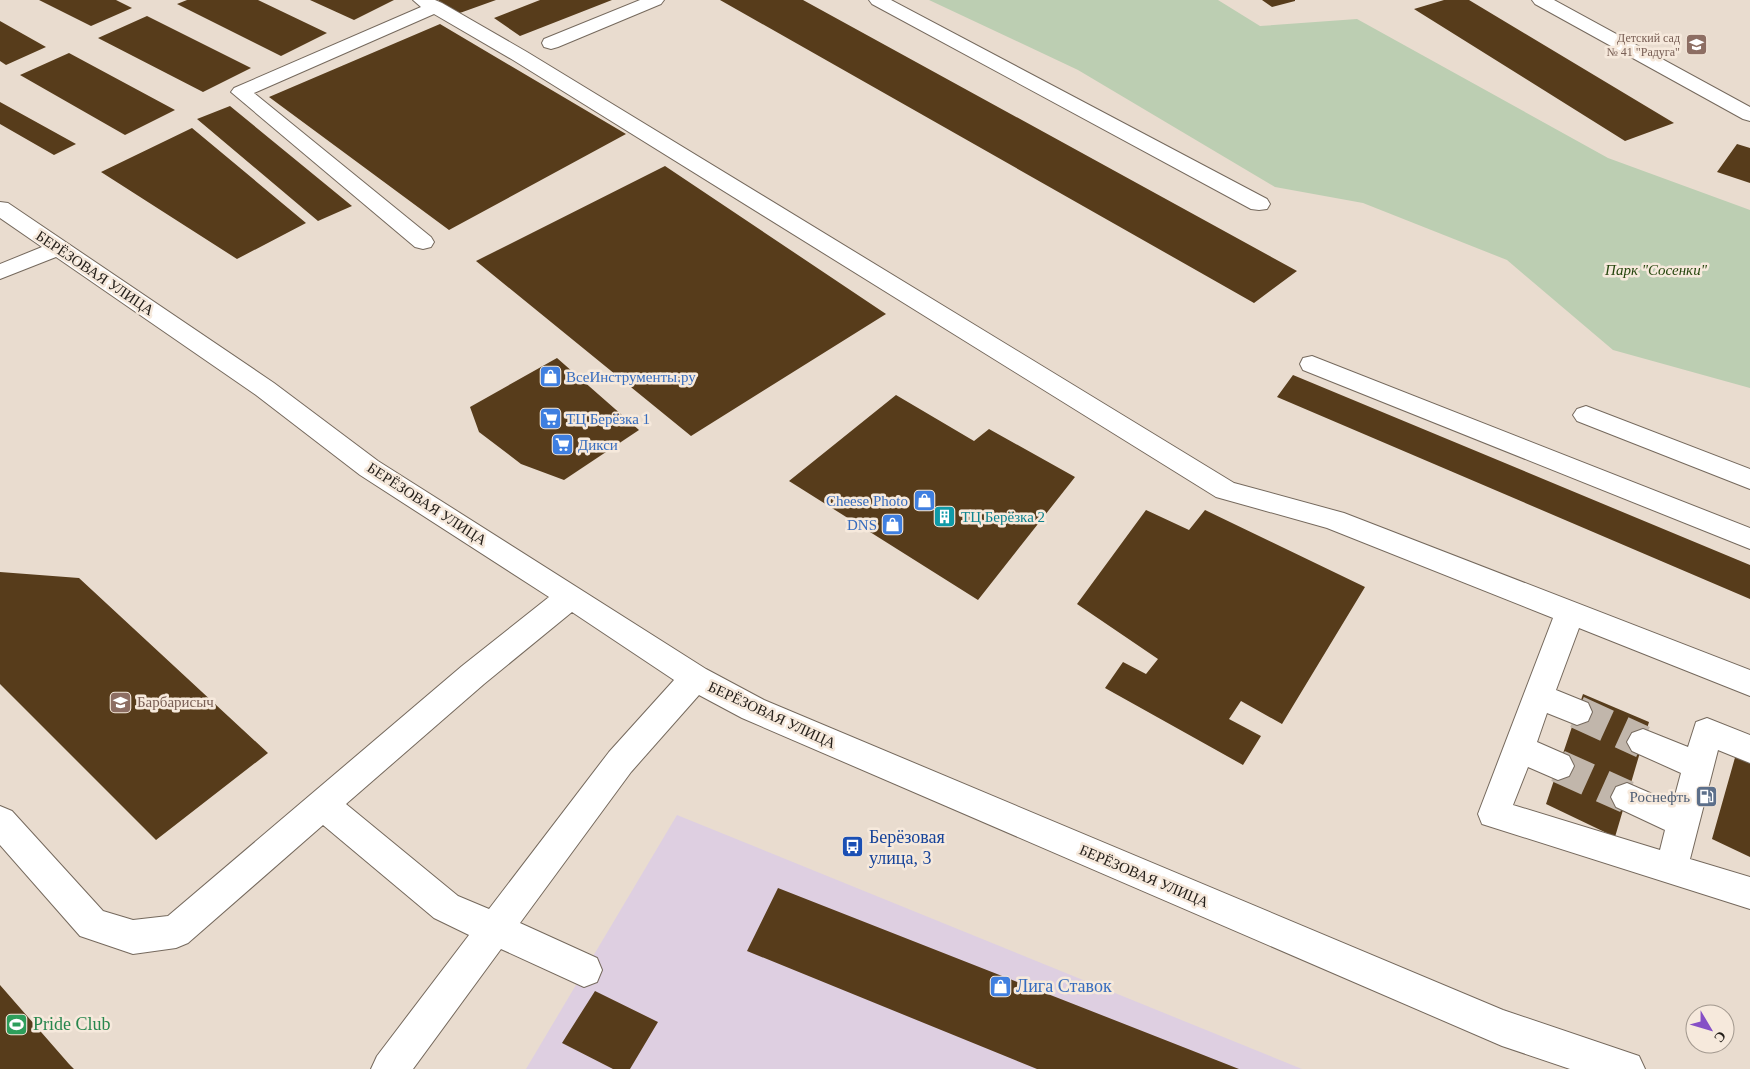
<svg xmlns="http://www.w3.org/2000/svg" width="1750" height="1069" font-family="Georgia,serif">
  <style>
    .commercial { fill: #decfe1 }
    .green { fill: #bcceb2 }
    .building { fill: #573c1b }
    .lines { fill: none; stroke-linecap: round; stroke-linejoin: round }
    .minor-tunnel { stroke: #c1b6ab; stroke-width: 33; stroke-dasharray: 33 16; stroke-linecap: butt }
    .minor-casing { stroke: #75695d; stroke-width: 2 }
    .minor { fill: #fff; fill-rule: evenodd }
    .labels { text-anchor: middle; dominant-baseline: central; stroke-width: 5; stroke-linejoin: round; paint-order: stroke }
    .far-education-label { font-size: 12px; fill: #785e54; stroke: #f6e9dc; text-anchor: end }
    .park-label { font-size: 15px; font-style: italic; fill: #26460d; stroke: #f6e9dc }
    .street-label { font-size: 15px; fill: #231e19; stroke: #f6e9dc }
    .shop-label { font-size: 15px; fill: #366cbe; stroke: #f6e9dc; text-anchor: start }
    .culture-label { font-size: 15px; fill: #0d838f; stroke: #f6e9dc; text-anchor: start }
    .education-label { font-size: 15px; fill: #785e54; stroke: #f6e9dc; text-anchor: start }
    .service-label { font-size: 15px; fill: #4e5e75; stroke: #f6e9dc; text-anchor: end }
    .near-transit-label { font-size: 18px; fill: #164399; stroke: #f6e9dc; text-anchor: start }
    .near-shop-label { font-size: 18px; fill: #366cbe; stroke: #f6e9dc; text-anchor: start }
    .near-leisure-label { font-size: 18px; fill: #27864d; stroke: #f6e9dc; text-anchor: start }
  </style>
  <rect width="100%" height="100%" fill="#e9dccf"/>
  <path class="commercial" d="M677,815L1302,1069H526Z"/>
  <path class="green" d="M929,0H1218L1260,26L1357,19L1608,158L1750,210V388L1613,350L1507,260L1363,203L1275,187L1078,70Z"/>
  <path class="building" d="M39,0H116L132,8L91,26Z
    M187,0H258L327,33L281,56L177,4Z
    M310,0H394L354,20Z
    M438,0H496L457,14Z
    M540,0H612L520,36L494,18Z
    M720,0H803L1297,271L1254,303Z
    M1262,0H1295V1L1272,7Z
    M1444,0H1469L1674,123L1625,141L1414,9Z
    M147,16L251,68L203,92L98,38Z
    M0,21L46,47L6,65L0,61Z
    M440,24L626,134L449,230L269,97Z
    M69,53L175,110L125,135L20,75Z
    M0,102L76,144L54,155L0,124Z
    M230,106L352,206L318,221L197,119Z
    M192,128L306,223L237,259L101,172Z
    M1737,144L1750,148V183L1717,172Z
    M665,166L886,314L691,436L476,261Z
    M557,358L639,430L564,480L521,464L479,432L470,407Z
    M1293,375L1750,565V599L1277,397Z
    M896,395L974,441L989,429L1075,477L978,600L789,481Z
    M1146,510L1189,530L1205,510L1365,587L1282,724L1241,701L1229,719L1261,736L1243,765L1105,688L1123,662L1146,674L1158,659L1077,604Z
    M0,572L79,578L268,753L156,840L0,684Z
    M1583,694L1649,722L1615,837L1546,804Z
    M1736,754L1750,760V857L1712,839Z
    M778,888L1239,1069H1037L747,951Z
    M0,985L69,1064L74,1069H0Z
    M595,991L658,1022L630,1069H613L562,1043Z"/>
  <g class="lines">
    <path class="minor-tunnel" d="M1577,712L1643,742
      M1558,766L1627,797"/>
    <defs>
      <path id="minor" d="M413,0H435L442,3L527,52L1234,483L1344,513L1750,670V696L1579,628L1556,690L1588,703L1592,712L1588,721L1577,725L1547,713L1537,742L1569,756L1574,766L1569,776L1558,780L1528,767L1513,805L1660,850L1665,830L1616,807L1611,797L1616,787L1627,783L1673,803L1681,773L1632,751L1627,742L1632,733L1643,729L1688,747L1696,722L1707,718L1750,735V763L1718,750L1690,859L1750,877V909L1482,824L1478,814L1553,618L1327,528L1216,497L513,60L434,14L254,93L431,237L434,242L431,247L423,249L415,247L231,92L234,88L421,7Z
        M640,0H664L661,4L558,47L551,49L544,47L542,43L544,39Z
        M869,0H891L1267,199L1270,204L1267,209L1259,210L1251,209L872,4Z
        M1532,0H1554L1750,107V121L1743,119L1535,4Z
        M0,202L8,203L274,383L378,461L706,669L764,700L1503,1010L1639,1056L1645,1069H1570L1502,1046L742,718L699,695L631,772L520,923L597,958L602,970L597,982L584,987L501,949L413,1069H371L377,1056L469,935L434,918L323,825L188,943L176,948L133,954L80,936L0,845V806L12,811L103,911L133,920L168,916L462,666L549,597L360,475L256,395L56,257L0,279V264L42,247L0,218ZM572,612L674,680L609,752L489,909L458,896L346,804L484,684Z
        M1312,356L1750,528V549L1303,370L1300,364L1303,358Z
        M1586,406L1750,469V489L1577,421L1573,415L1577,409Z"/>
    </defs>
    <use href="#minor" class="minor-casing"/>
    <use href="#minor" class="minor"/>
  </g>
  <defs>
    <symbol id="school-square" viewBox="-11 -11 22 22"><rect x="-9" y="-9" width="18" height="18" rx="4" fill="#8d6e63" stroke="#f6e9dc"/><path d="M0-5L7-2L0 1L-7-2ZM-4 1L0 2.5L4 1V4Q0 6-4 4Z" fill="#fff"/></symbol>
    <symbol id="shop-square" viewBox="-11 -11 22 22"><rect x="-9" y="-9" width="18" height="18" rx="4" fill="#3f7fe0" stroke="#f6e9dc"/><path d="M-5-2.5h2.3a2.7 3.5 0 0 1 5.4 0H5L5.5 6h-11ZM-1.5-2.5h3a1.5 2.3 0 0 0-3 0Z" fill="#fff"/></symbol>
    <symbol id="supermarket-square" viewBox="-11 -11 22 22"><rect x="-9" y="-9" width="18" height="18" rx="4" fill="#3f7fe0" stroke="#f6e9dc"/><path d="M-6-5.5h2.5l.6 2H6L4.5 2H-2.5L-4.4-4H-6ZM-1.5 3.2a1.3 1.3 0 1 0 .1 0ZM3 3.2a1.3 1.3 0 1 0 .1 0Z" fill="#fff"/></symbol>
    <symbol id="building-square" viewBox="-11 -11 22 22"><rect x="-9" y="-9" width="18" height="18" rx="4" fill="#0f9aa8" stroke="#f6e9dc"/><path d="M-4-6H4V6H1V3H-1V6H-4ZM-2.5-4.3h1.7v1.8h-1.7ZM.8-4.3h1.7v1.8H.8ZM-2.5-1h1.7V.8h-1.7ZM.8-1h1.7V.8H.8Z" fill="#fff"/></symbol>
    <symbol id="fuel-square" viewBox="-11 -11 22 22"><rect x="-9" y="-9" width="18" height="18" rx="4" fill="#5c6f8a" stroke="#f6e9dc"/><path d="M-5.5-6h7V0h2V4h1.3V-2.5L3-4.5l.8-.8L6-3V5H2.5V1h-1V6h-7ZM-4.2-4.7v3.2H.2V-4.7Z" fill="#fff"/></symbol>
    <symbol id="bus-square" viewBox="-11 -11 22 22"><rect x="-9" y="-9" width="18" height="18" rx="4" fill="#1a4fb4" stroke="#f6e9dc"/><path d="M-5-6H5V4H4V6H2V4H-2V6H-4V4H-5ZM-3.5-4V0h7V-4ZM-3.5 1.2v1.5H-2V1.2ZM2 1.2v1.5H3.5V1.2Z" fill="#fff"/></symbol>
    <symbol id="stadium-square" viewBox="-11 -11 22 22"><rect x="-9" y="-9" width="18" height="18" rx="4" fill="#2e9e5b" stroke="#f6e9dc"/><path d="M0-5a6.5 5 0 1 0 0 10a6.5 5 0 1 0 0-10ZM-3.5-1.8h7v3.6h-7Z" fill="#fff"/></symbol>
  </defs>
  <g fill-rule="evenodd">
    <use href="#school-square" x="1684" y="32" width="25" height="25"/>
    <use href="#shop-square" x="538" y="364" width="25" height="25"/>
    <use href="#supermarket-square" x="538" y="406" width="25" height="25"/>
    <use href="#supermarket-square" x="550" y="432" width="25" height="25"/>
    <use href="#shop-square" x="912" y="488" width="25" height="25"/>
    <use href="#building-square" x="932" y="504" width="25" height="25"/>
    <use href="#shop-square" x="880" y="512" width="25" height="25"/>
    <use href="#school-square" x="108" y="690" width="25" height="25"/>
    <use href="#fuel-square" x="1694" y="784" width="25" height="25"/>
    <use href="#bus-square" x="840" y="834" width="25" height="25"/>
    <use href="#shop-square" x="988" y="974" width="25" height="25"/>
    <use href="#stadium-square" x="4" y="1012" width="25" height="25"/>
  </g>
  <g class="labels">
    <g class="far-education-label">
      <text x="1680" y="38">Детский сад<tspan x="1680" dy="14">№ 41 "Радуга"</tspan></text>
    </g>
    <g class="park-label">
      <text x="1656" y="270">Парк "Сосенки"</text>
    </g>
    <g class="street-label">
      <text transform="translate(95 273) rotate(34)">БЕРЁЗОВАЯ УЛИЦА</text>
      <text transform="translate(427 504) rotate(33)">БЕРЁЗОВАЯ УЛИЦА</text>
      <text transform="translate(772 715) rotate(25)">БЕРЁЗОВАЯ УЛИЦА</text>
      <text transform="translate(1144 876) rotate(23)">БЕРЁЗОВАЯ УЛИЦА</text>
    </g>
    <g class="shop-label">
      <text x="566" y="377">ВсеИнструменты.ру</text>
      <text x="566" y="419">ТЦ Берёзка 1</text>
      <text x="578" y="445">Дикси</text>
      <text x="908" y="501" text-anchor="end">Cheese Photo</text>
      <text x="877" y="525" text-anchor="end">DNS</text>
    </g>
    <g class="culture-label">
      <text x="961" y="517">ТЦ Берёзка 2</text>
    </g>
    <g class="education-label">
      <text x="137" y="702">Барбарисыч</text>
    </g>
    <g class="service-label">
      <text x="1690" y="797">Роснефть</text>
    </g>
    <g class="near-transit-label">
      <text x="869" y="837">Берёзовая<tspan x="869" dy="21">улица, 3</tspan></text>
    </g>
    <g class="near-shop-label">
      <text x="1016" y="986">Лига Ставок</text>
    </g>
    <g class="near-leisure-label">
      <text x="33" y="1024">Pride Club</text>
    </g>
  </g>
  <g transform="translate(1710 1029) rotate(128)"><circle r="24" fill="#f6e9dc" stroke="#a2988e"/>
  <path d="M0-4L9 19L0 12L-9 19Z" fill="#864fc6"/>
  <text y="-8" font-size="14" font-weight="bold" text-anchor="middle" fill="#231e19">С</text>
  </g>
</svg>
